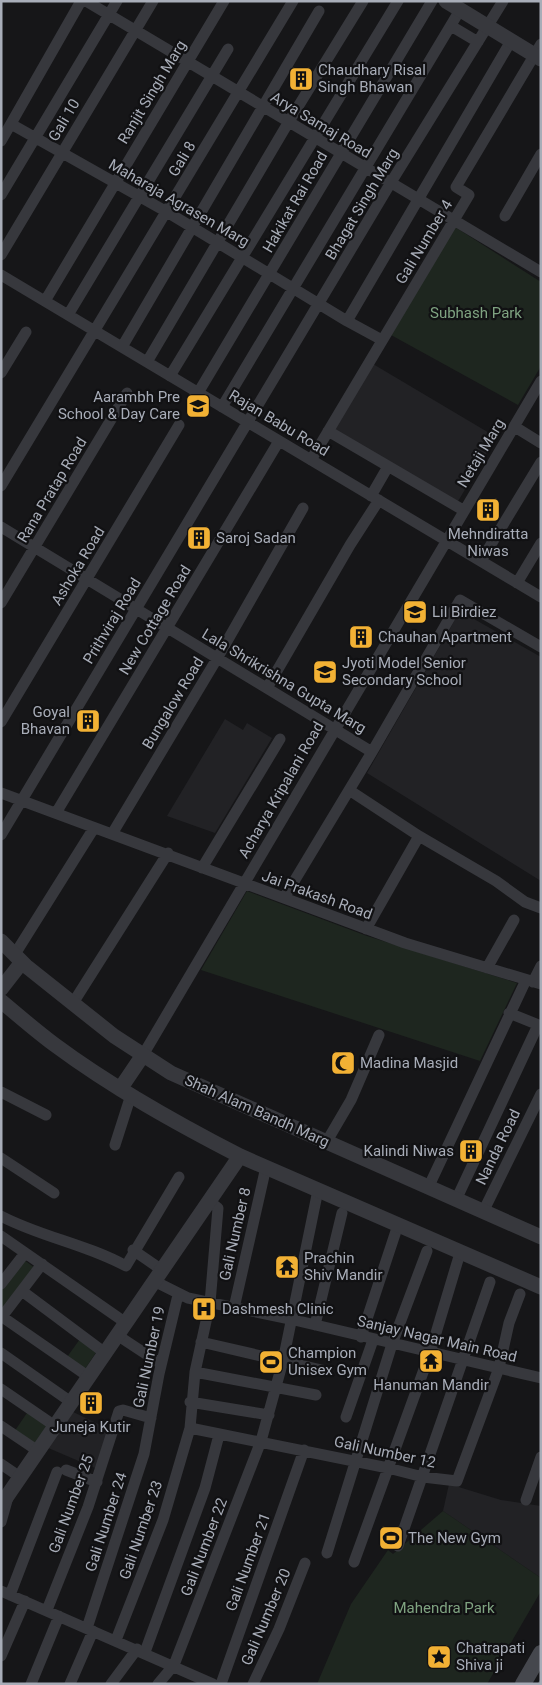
<svg xmlns="http://www.w3.org/2000/svg" width="542" height="1685" font-family="Roboto,sans-serif">
  <style>
    .built { fill: #222225 }
    .green { fill: #1e261f }
    .lines { fill: none; stroke-linecap: round; stroke-linejoin: round }
    .minor { stroke: #37383d; stroke-width: 11 }
    .tertiary { stroke: #37383d; stroke-width: 15 }
    .secondary { stroke: #45474d; stroke-width: 16 }
    .rail { stroke: #4a4c52; stroke-width: 3; stroke-dasharray: 6 5; stroke-linecap: butt }
    .labels { text-anchor: middle; dominant-baseline: central; stroke-width: 4.5; stroke-linejoin: round; paint-order: stroke }
    .poi-label { font-size: 15px; fill: #a8adb8; stroke: #111113; text-anchor: start }
    .street-label { font-size: 15px; fill: #a8adb8; stroke: #111113 }
    .park-label { font-size: 15px; fill: #7fa381; stroke: #111113 }
  </style>
  <rect width="100%" height="100%" fill="#161618"/>
  <path class="built" d="M373,364L496,437L457,503L334,430Z
    M460,611L541,657V881L367,773Z
    M225,719L243,730L247,723L272,738L215,833L167,816Z
    M71,1411L111,1430L95,1468L46,1447Z
    M449,1484L501,1500L541,1506V1578L443,1511Z"/>
  <path class="green" d="M455,227L541,282V366L518,405L391,335Z
    M247,891L367,936L517,983L480,1061L201,970Z
    M24,1260L35,1268L1,1312V1290Z
    M80,1339L97,1351L85,1369L67,1357Z
    M29,1410L51,1426L37,1447L14,1432Z
    M443,1511L541,1578V1591L487,1684H317L351,1604L388,1550L393,1554Z"/>
  <g class="lines">
    <path class="minor" d="M86,1L541,272
      M451,26L478,42
      M11,124L167,212L347,321L382,340
      M1,141L81,1
      M1,195L117,1
      M505,216L541,154
      M1,255L153,1
      M1,275L541,597
      M45,301L224,1
      M68,315L228,49
      M347,321L511,41
      M122,347L319,11
      M147,362L288,123L363,1
      M1,373L26,332
      M170,376L398,1
      M198,393L432,1
      M222,407L460,10
      M515,427L541,443
      M328,431L463,510
      M311,460L469,195L456,187L541,44
      M1,486L293,1
      M371,496L386,470
      M1,527L372,752
      M481,561L541,462
      M517,583L541,543
      M1,603L127,393
      M267,688L350,545L379,500
      M1,722L179,425
      M349,790L419,836L496,881L525,902L541,908
      M1,793L405,943L541,984
      M56,813L279,441
      M112,834L218,657L303,508
      M1,835L390,184L503,1
      M202,868L280,739
      M284,898L372,752L460,600L541,647
      M366,929L419,836
      M15,954L94,828
      M487,968L514,920
      M533,982L541,966
      M73,1003L168,853
      M509,1013L541,1026
      M143,1055L541,381
      M1,1092L46,1115
      M327,1141L351,1100L379,1035
      M115,1145L131,1095
      M1,1158L54,1193
      M428,1188L526,980
      M456,1200L538,1025
      M483,1212L541,1094
      M1,1216C41,1237 86,1244 126,1266L179,1177
      M1,1236L126,1323
      M133,1250L162,1270
      M154,1281L188,1298L290,1319L541,1378
      M1,1284L25,1253
      M22,1291L105,1353
      M234,1308L266,1167
      M1,1316L89,1377
      M1,1318L42,1264
      M315,1325L342,1213
      M117,1335L161,1364
      M361,1337L398,1225
      M201,1342L326,1371
      M1,1353L71,1402
      M195,1372L316,1395
      M1,1389L55,1426
      M190,1402L269,1415
      M346,1417L373,1340
      M1,1426L38,1451
      M190,1428L388,1468L423,1477L457,1481L499,1368L509,1323L520,1294
      M1,1464L20,1477
      M66,1470L97,1482
      M526,1500L541,1457
      M1,1522L8,1497
      M398,1546L490,1282
      M327,1553L392,1344L427,1251
      M354,1562L430,1353L460,1253
      M1,1591L213,1684
      M10,1595L57,1472
      M47,1610L88,1507L119,1411L123,1410L151,1418
      M87,1628L144,1454L159,1374L178,1295
      M116,1640L163,1520L190,1428L195,1372L210,1303L218,1208L209,1201
      M145,1652L205,1488L219,1435
      M1,1656L25,1601
      M31,1684L59,1616
      M70,1684L93,1631
      M111,1684L137,1649
      M158,1684L174,1665L261,1441L283,1361L318,1190
      M221,1684L304,1450
      M253,1684L279,1629L305,1563"/>
    <path class="tertiary" d="M446,1L541,59
      M1,941L26,966L114,1036L171,1073L541,1237
      M1,989L22,962
      M1,1001C19,1016 36,1031 55,1045C113,1088 176,1123 240,1156L541,1287
      M120,1089L143,1055
      M1,1505L240,1156"/>
    <path class="secondary" d="M523,1684L541,1653"/>
    <path class="rail" d="M539,1684L541,1681"/>
  </g>
  <defs>
    <symbol id="building-square" viewBox="-11 -11 22 22"><rect x="-9" y="-9" width="18" height="18" rx="4" fill="#f2b134" stroke="#111113"/><path d="M-4-6H4V6H1V3H-1V6H-4ZM-2.5-4.3h1.7v1.8h-1.7ZM.8-4.3h1.7v1.8H.8ZM-2.5-1h1.7V.8h-1.7ZM.8-1h1.7V.8H.8Z" fill="#111"/></symbol>
    <symbol id="school-square" viewBox="-11 -11 22 22"><rect x="-9" y="-9" width="18" height="18" rx="4" fill="#f2b134" stroke="#111113"/><path d="M0-5L7-2L0 1L-7-2ZM-4 1L0 2.5L4 1V4Q0 6-4 4Z" fill="#111"/></symbol>
    <symbol id="mosque-square" viewBox="-11 -11 22 22"><rect x="-9" y="-9" width="18" height="18" rx="4" fill="#f2b134" stroke="#111113"/><path d="M3.5-4.9A6 6 0 1 0 3.5 4.9A5 5 0 1 1 3.5-4.9Z" fill="#111"/></symbol>
    <symbol id="temple-square" viewBox="-11 -11 22 22"><rect x="-9" y="-9" width="18" height="18" rx="4" fill="#f2b134" stroke="#111113"/><path d="M0-6L5-2H3V0L6.5 2.5H4V6H1.5V3h-3V6H-4V2.5H-6.5L-3 0V-2H-5Z" fill="#111"/></symbol>
    <symbol id="hospital-square" viewBox="-11 -11 22 22"><rect x="-9" y="-9" width="18" height="18" rx="4" fill="#f2b134" stroke="#111113"/><path d="M-5-5h3v3.5h4V-5h3V5h-3V1.5h-4V5h-3Z" fill="#111"/></symbol>
    <symbol id="stadium-square" viewBox="-11 -11 22 22"><rect x="-9" y="-9" width="18" height="18" rx="4" fill="#f2b134" stroke="#111113"/><path d="M0-5a6.5 5 0 1 0 0 10a6.5 5 0 1 0 0-10ZM-3.5-1.8h7v3.6h-7Z" fill="#111"/></symbol>
    <symbol id="sight-square" viewBox="-11 -11 22 22"><rect x="-9" y="-9" width="18" height="18" rx="4" fill="#f2b134" stroke="#111113"/><path d="M0-6L1.8-2.2L6-1.7L2.9 1.2L3.7 5.4L0 3.3L-3.7 5.4L-2.9 1.2L-6-1.7L-1.8-2.2Z" fill="#111"/></symbol>
  </defs>
  <g fill-rule="evenodd">
    <use href="#building-square" x="287" y="65" width="28" height="28"/>
    <use href="#school-square" x="184" y="392" width="28" height="28"/>
    <use href="#building-square" x="474" y="496" width="28" height="28"/>
    <use href="#building-square" x="185" y="524" width="28" height="28"/>
    <use href="#school-square" x="401" y="598" width="28" height="28"/>
    <use href="#building-square" x="347" y="623" width="28" height="28"/>
    <use href="#school-square" x="311" y="658" width="28" height="28"/>
    <use href="#building-square" x="74" y="707" width="28" height="28"/>
    <use href="#mosque-square" x="329" y="1049" width="28" height="28"/>
    <use href="#building-square" x="457" y="1137" width="28" height="28"/>
    <use href="#temple-square" x="273" y="1253" width="28" height="28"/>
    <use href="#hospital-square" x="190" y="1295" width="28" height="28"/>
    <use href="#temple-square" x="417" y="1347" width="28" height="28"/>
    <use href="#stadium-square" x="257" y="1348" width="28" height="28"/>
    <use href="#building-square" x="77" y="1389" width="28" height="28"/>
    <use href="#stadium-square" x="377" y="1524" width="28" height="28"/>
    <use href="#sight-square" x="425" y="1643" width="28" height="28"/>
  </g>
  <g class="labels">
    <g class="poi-label">
      <text x="318" y="70">Chaudhary Risal<tspan x="318" dy="17">Singh Bhawan</tspan></text>
      <text x="180" y="397" text-anchor="end">Aarambh Pre<tspan x="180" dy="17">School &amp; Day Care</tspan></text>
      <text x="488" y="534" text-anchor="middle">Mehndiratta<tspan x="488" dy="17">Niwas</tspan></text>
      <text x="216" y="538">Saroj Sadan</text>
      <text x="432" y="612">Lil Birdiez</text>
      <text x="378" y="637">Chauhan Apartment</text>
      <text x="342" y="663">Jyoti Model Senior<tspan x="342" dy="17">Secondary School</tspan></text>
      <text x="70" y="712" text-anchor="end">Goyal<tspan x="70" dy="17">Bhavan</tspan></text>
      <text x="360" y="1063">Madina Masjid</text>
      <text x="454" y="1151" text-anchor="end">Kalindi Niwas</text>
      <text x="304" y="1258">Prachin<tspan x="304" dy="17">Shiv Mandir</tspan></text>
      <text x="222" y="1309">Dashmesh Clinic</text>
      <text x="288" y="1353">Champion<tspan x="288" dy="17">Unisex Gym</tspan></text>
      <text x="431" y="1385" text-anchor="middle">Hanuman Mandir</text>
      <text x="91" y="1427" text-anchor="middle">Juneja Kutir</text>
      <text x="408" y="1538">The New Gym</text>
      <text x="456" y="1648">Chatrapati<tspan x="456" dy="17">Shiva ji</tspan></text>
    </g>
    <g class="street-label">
      <text transform="translate(152 92) rotate(-59)">Ranjit Singh Marg</text>
      <text transform="translate(64 120) rotate(-59)">Gali 10</text>
      <text transform="translate(321 125) rotate(31)">Arya Samaj Road</text>
      <text transform="translate(182 159) rotate(-59)">Gali 8</text>
      <text transform="translate(295 202) rotate(-60)">Hakikat Rai Road</text>
      <text transform="translate(179 203) rotate(30)">Maharaja Agrasen Marg</text>
      <text transform="translate(362 204) rotate(-59)">Bhagat Singh Marg</text>
      <text transform="translate(424 242) rotate(-59)">Gali Number 4</text>
      <text transform="translate(279 423) rotate(31)">Rajan Babu Road</text>
      <text transform="translate(481 453) rotate(-59)">Netaji Marg</text>
      <text transform="translate(52 490) rotate(-59)">Rana Pratap Road</text>
      <text transform="translate(78 566) rotate(-59)">Ashoka Road</text>
      <text transform="translate(155 620) rotate(-59)">New Cottage Road</text>
      <text transform="translate(112 621) rotate(-59)">Prithviraj Road</text>
      <text transform="translate(284 681) rotate(31)">Lala Shrikrishna Gupta Marg</text>
      <text transform="translate(173 703) rotate(-59)">Bungalow Road</text>
      <text transform="translate(281 790) rotate(-60)">Acharya Kripalani Road</text>
      <text transform="translate(317 895) rotate(20)">Jai Prakash Road</text>
      <text transform="translate(257 1111) rotate(24)">Shah Alam Bandh Marg</text>
      <text transform="translate(498 1147) rotate(-64)">Nanda Road</text>
      <text transform="translate(235 1234) rotate(-77)">Gali Number 8</text>
      <text transform="translate(437 1339) rotate(13)">Sanjay Nagar Main Road</text>
      <text transform="translate(149 1357) rotate(-78)">Gali Number 19</text>
      <text transform="translate(385 1452) rotate(12)">Gali Number 12</text>
      <text transform="translate(71 1504) rotate(-70)">Gali Number 25</text>
      <text transform="translate(106 1522) rotate(-72)">Gali Number 24</text>
      <text transform="translate(141 1530) rotate(-71)">Gali Number 23</text>
      <text transform="translate(204 1547) rotate(-69)">Gali Number 22</text>
      <text transform="translate(248 1562) rotate(-70)">Gali Number 21</text>
      <text transform="translate(266 1617) rotate(-67)">Gali Number 20</text>
    </g>
    <g class="park-label">
      <text x="476" y="313">Subhash Park</text>
      <text x="444" y="1608">Mahendra Park</text>
    </g>
  </g>
  <rect width="542" height="1685" fill="none" stroke="#a8adb8" stroke-width="5"/>
</svg>
